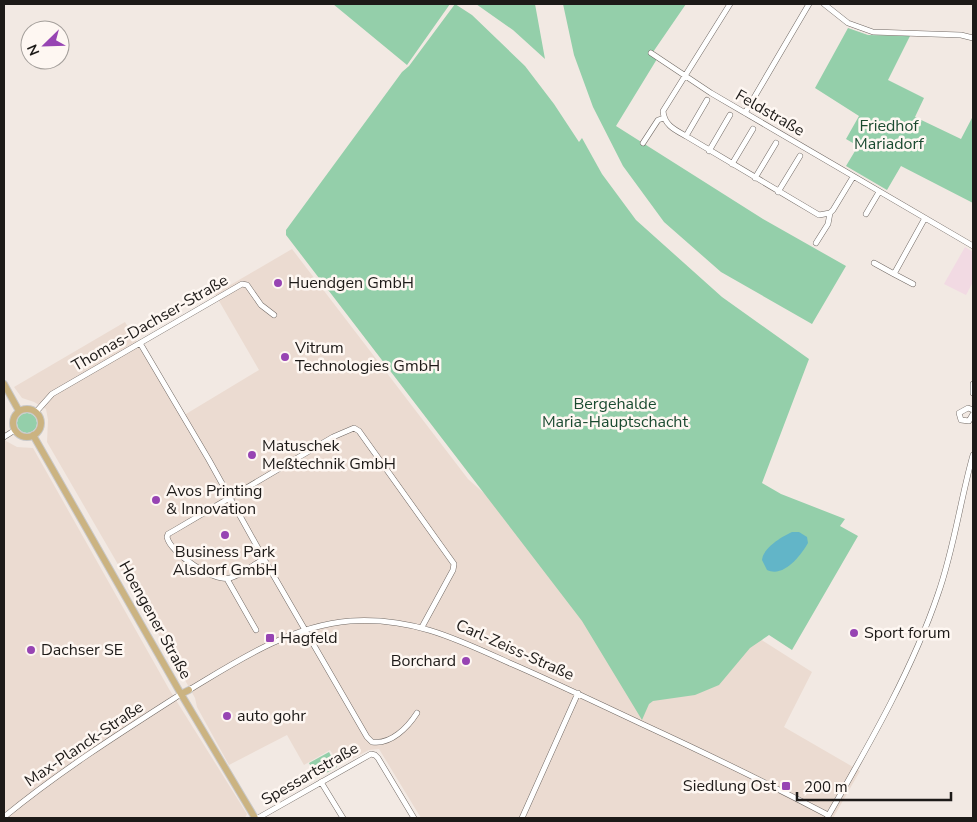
<svg xmlns="http://www.w3.org/2000/svg" width="977" height="822" font-family="'Nunito Sans',sans-serif">
  <style>
    .built { fill: #ebdbd1 }
    .education { fill: #f2dae3 }
    .green { fill: #94cfaa }
    .water { fill: #62b5c8 }
    .lines { fill: none; stroke-linecap: round; stroke-linejoin: round }
    .minor-casing { stroke: #716964; stroke-width: 6 }
    .major-casing { stroke: #c9c8c8; stroke-width: 8 }
    .minor { stroke: #fff; stroke-width: 5 }
    .major { stroke: #cbb381; stroke-width: 6 }
    .poi-dot { fill: #9744b3; stroke: #fef7f2; stroke-width: 2 }
    .labels { text-anchor: middle; dominant-baseline: central; stroke-width: 5; stroke-linejoin: round; paint-order: stroke }
    .street-label { font-size: 16px; fill: #1d1a18; stroke: #fef7f2 }
    .park-label { font-size: 16px; fill: #1a4a30; stroke: #fef7f2 }
    .poi-label { font-size: 16px; fill: #1d1a18; stroke: #fef7f2; text-anchor: start }
  </style>
  <rect width="100%" height="100%" fill="#f2e9e3"/>
  <path class="built" d="M292,249L468,479L495,503L752,634L812,672L784,727L860,771L833,818H421L379,749L369,750L340,765L330,750L304,765L287,735L229,765L197,707L195,698L181,673L47,442L48,420L46,409L34,402L22,398L14,387L125,322L181,417L259,370L215,294Z
    M4,436L6,441L17,447L33,448L169,689L247,814L245,818H4Z"/>
  <path class="education" d="M965,247L973,252V282L966,295L944,284Z"/>
  <path class="green" d="M333,4H450L407,65Z
    M455,4L472,15L525,66L554,104L579,142L582,138L602,174L636,220L722,297L809,359L762,483L781,494L845,519L840,526L858,536L792,650L769,635L750,648L719,685L695,695L653,701L649,704L642,720L582,621L286,235V230L402,72L409,66Z
    M476,4H535L545,59L513,30Z
    M563,4H686L651,55L657,59L616,126L763,219L846,266L812,324L721,272L664,222L623,166L593,107L574,55Z
    M848,28L868,35L910,36L888,80L924,98L915,117L961,139L973,116V203L901,166L887,190L846,166L858,146L846,139L859,116L815,88Z
    M17 423a10 10 0 1 1 20 0a10 10 0 1 1-20 0Z
    M329,752L337,767L317,778L309,763Z"/>
  <path class="water" d="M792,532H799L807,537L808,543C801,555 784,578 767,570L762,560C763,548 781,537 792,532Z"/>
  <g class="lines">
    <defs>
      <path id="minor" d="M730,4L663,111C664,125 675,130 686,136L819,215L830,213L833,210L853,177
        M824,4L848,23L873,32L961,35L973,38
        M651,53L711,93L973,246
        M745,113L809,4
        M686,136L707,100
        M643,143L658,120L664,118
        M709,151L730,115
        M732,164L753,129
        M755,178L776,143
        M778,192L800,156
        M866,214L879,192
        M816,243L828,224L830,213
        M874,263L894,274L925,218
        M894,274L913,284
        M140,343L209,460L264,559L367,737L372,742C391,745 408,727 417,713
        M973,384V393
        M973,410L968,408L959,413L961,420L969,421L973,414
        M36,412L52,394L242,284L247,285L261,305L274,315
        M4,437L15,430
        M264,559C253,565 241,575 230,578C215,583 170,553 167,537L168,534L175,530L333,437L354,428L359,431L454,564L453,570L422,627
        M227,579L256,630
        M189,690C239,660 290,626 350,621C413,617 457,639 512,664C556,683 599,704 642,724C705,753 767,783 828,815
        M321,782L343,818
        M4,817C60,771 120,733 181,694
        M258,818L371,754L375,755L378,758L414,818
        M522,818L578,693
        M827,818C867,748 912,671 938,594C954,549 960,501 973,455"/>
      <path id="major" d="M4,384L19,411
        M13 423a14 14 0 1 1 28 0a14 14 0 1 1-28 0Z
        M33,435L181,694L255,818
        M181,694L189,690"/>
    </defs>
    <use href="#minor" class="minor-casing"/>
    <use href="#major" class="major-casing"/>
    <use href="#minor" class="minor"/>
    <use href="#major" class="major"/>
  </g>
  <g class="poi-dot">
    <circle cx="278" cy="283" r="5"/>
    <circle cx="285" cy="357" r="5"/>
    <circle cx="252" cy="455" r="5"/>
    <circle cx="156" cy="500" r="5"/>
    <circle cx="225" cy="535" r="5"/>
    <circle cx="854" cy="633" r="5"/>
    <rect x="265" y="633" width="10" height="10" rx="2.5"/>
    <circle cx="31" cy="650" r="5"/>
    <circle cx="466" cy="661" r="5"/>
    <circle cx="227" cy="716" r="5"/>
    <rect x="781" y="781" width="10" height="10" rx="2.5"/>
  </g>
  <g class="labels">
    <g class="street-label">
      <text transform="translate(770 113) rotate(30)">Feldstraße</text>
      <text transform="translate(150 323) rotate(-30)">Thomas-Dachser-Straße</text>
      <text transform="translate(155 620) rotate(61)">Hoengener Straße</text>
      <text transform="translate(515 650) rotate(24)">Carl-Zeiss-Straße</text>
      <text transform="translate(84 744) rotate(-34)">Max-Planck-Straße</text>
      <text transform="translate(310 774) rotate(-30)">Spessartstraße</text>
    </g>
    <g class="park-label">
      <text x="889" y="126">Friedhof<tspan x="889" dy="18">Mariadorf</tspan></text>
      <text x="615" y="404">Bergehalde<tspan x="615" dy="18">Maria-Hauptschacht</tspan></text>
    </g>
    <g class="poi-label">
      <text x="288" y="283">Huendgen GmbH</text>
      <text x="295" y="348">Vitrum<tspan x="295" dy="18">Technologies GmbH</tspan></text>
      <text x="262" y="446">Matuschek<tspan x="262" dy="18">Meßtechnik GmbH</tspan></text>
      <text x="166" y="491">Avos Printing<tspan x="166" dy="18">&amp; Innovation</tspan></text>
      <text x="225" y="552" text-anchor="middle">Business Park<tspan x="225" dy="18">Alsdorf GmbH</tspan></text>
      <text x="864" y="633">Sport forum</text>
      <text x="280" y="638">Hagfeld</text>
      <text x="41" y="650">Dachser SE</text>
      <text x="456" y="661" text-anchor="end">Borchard</text>
      <text x="237" y="716">auto gohr</text>
      <text x="776" y="786" text-anchor="end">Siedlung Ost</text>
    </g>
  </g>
  <rect width="977" height="822" fill="none" stroke="#1d1a18" stroke-width="10"/>
  <g transform="translate(45 45) rotate(247)"><circle r="24" fill="#fef7f2" stroke="#a49f9b"/>
  <path d="M0-4L9 19L0 12L-9 19Z" fill="#9744b3"/>
  <text y="-8" font-size="14" font-weight="bold" text-anchor="middle" fill="#1d1a18">N</text>
  </g>
  <path d="M797 792v8h154v-8" fill="none" stroke="#1d1a18" stroke-width="2.5"/>
  <text x="804" y="792" font-size="15" fill="#1d1a18" stroke="#fef7f2" stroke-width="4" paint-order="stroke">200 m</text>
</svg>
